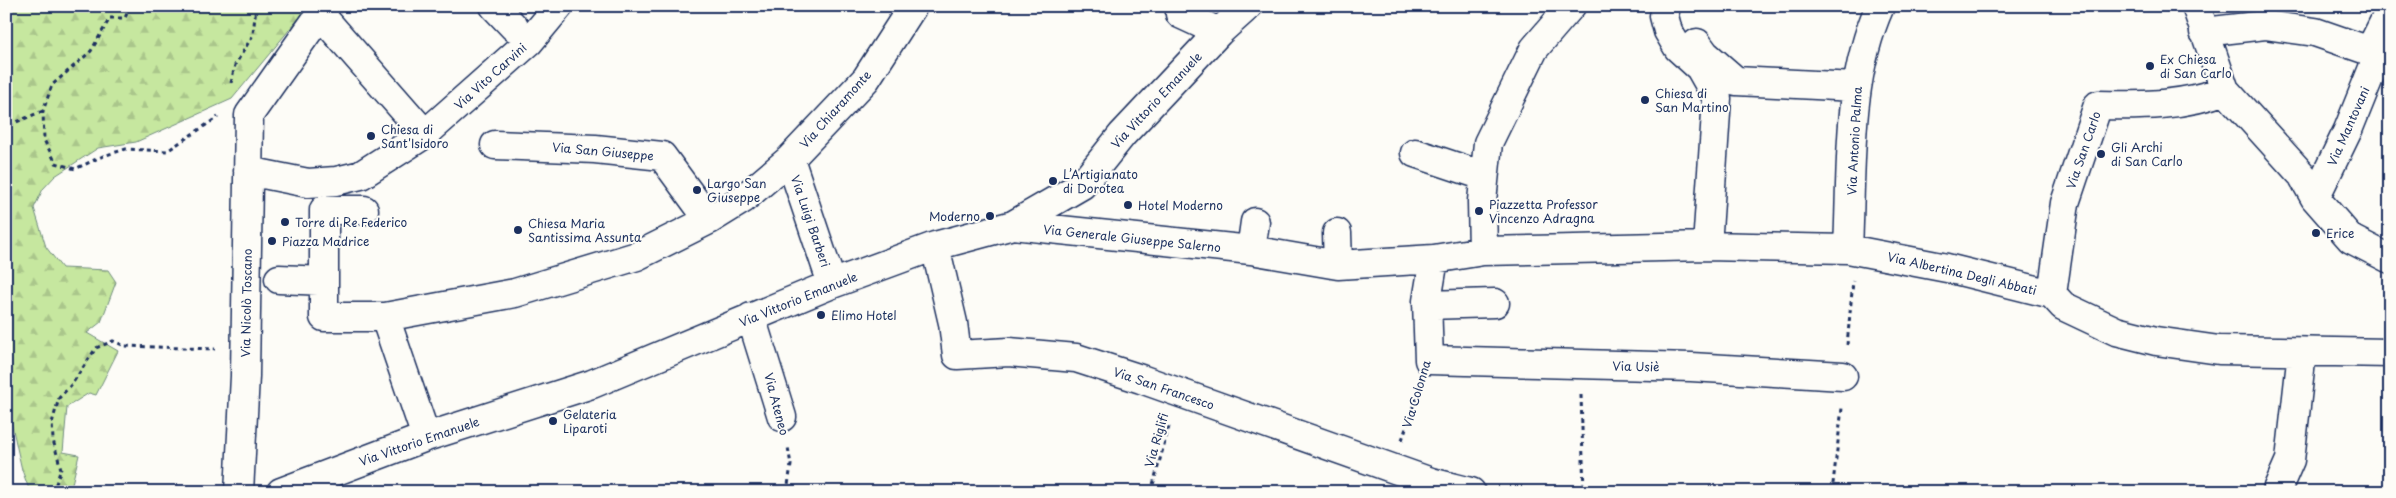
<svg xmlns="http://www.w3.org/2000/svg" width="2396" height="498" font-family="'Playpen Sans',sans-serif">
  <style>
    .forest { fill: url(#forest-firs); stroke: #708b7e }
    .lines { fill: none; stroke-linecap: round; stroke-linejoin: round }
    .street-casing { stroke: #1b2f5e; stroke-width: 31 }
    .path { stroke: #1b2f5e; stroke-width: 3; stroke-dasharray: 4 4; stroke-linecap: butt }
    .street { stroke: #fdfcf7; stroke-width: 28 }
    .poi-dot { fill: #1b2f5e; stroke: #fdfcf7; stroke-width: 2 }
    .labels { text-anchor: middle; dominant-baseline: central; stroke-width: 4; stroke-linejoin: round; paint-order: stroke }
    .poi-label { font-size: 12px; fill: #1b2f5e; stroke: #fdfcf7; text-anchor: start }
    .street-label { font-size: 12px; fill: #1b2f5e; stroke: #fdfcf7 }
  </style>
  <defs>
    <pattern id="forest-firs" width="22" height="20" patternUnits="userSpaceOnUse" patternTransform="scale(1.25)"><rect width="22" height="20" fill="#c6e79f"/><path d="M5 1l3.5 6h-7zM16 11l3.5 6h-7z" fill="#aac68b"/></pattern>
  </defs>
  <rect width="100%" height="100%" fill="#fdfcf7"/>
  <filter id="ink" filterUnits="userSpaceOnUse"><feTurbulence type="fractalNoise" baseFrequency=".02" numOctaves="2"/><feDisplacementMap in="SourceGraphic" scale="10" xChannelSelector="R" yChannelSelector="G"/><feConvolveMatrix kernelMatrix="1 2 1 2 8 2 1 2 1" color-interpolation-filters="sRGB"/></filter>
  <g filter="url(#ink)">
    <path class="forest" d="M11,6H309L232,99L136,142L98,148L55,176L43,189L34,208L46,247L62,268L108,270L116,282L101,322L87,333L118,351L96,395L89,393L67,407L63,452L79,455L70,492H30L22,470L6,399V18Z"/>
    <g class="lines">
      <defs>
        <path id="street" d="M494,6L514,27
          M1666,6L1664,16L1668,31L1678,48L1700,68L1717,98L1707,246
          M2196,6L2225,90L2302,175L2315,198L2351,239L2390,259
          M320,14L425,134
          M1180,14L1219,32
          M2204,32L2265,25L2315,32L2390,58
          M1697,43L1705,54L1736,81L1855,87
          M2370,50L2390,10
          M495,145L595,149L662,156L709,220
          M1415,153L1484,176
          M790,159L832,284
          M248,171L308,183L336,181L361,175L425,134L529,42L559,6
          M2315,198L2348,130L2379,53
          M364,210H324V317H385L515,293L637,256L709,220L743,199L790,159L866,79L913,6
          M1013,225L1251,250L1338,265L1434,259L1483,251L1707,246L1848,249L1947,268L2052,294L2063,306L2116,331L2156,341L2219,350L2390,353
          M1337,233L1338,265
          M935,246L953,323L957,355L1009,352L1076,358L1141,379L1431,482L1471,492
          M1848,249C1852,168 1846,82 1880,6
          M1251,250L1255,222
          M1483,251L1482,201L1488,143L1534,49L1571,6
          M1434,259L1427,301L1429,360L1691,367L1843,376
          M279,279L324,281
          M2052,294L2065,203L2098,105C2142,106 2184,106 2225,90
          M1427,305L1495,303
          M385,317L426,437
          M751,317L782,417
          M239,492L245,376L249,115L326,6
          M281,492L426,437L592,384L832,284L935,246L1013,225L1082,185L1122,135L1219,32L1248,6
          M2276,492L2290,460L2302,352"/>
      </defs>
      <use href="#street" class="street-casing"/>
      <path class="path" d="M130,6L125,18H110L91,51L52,85L43,111L44,140L56,163L75,169L103,156L126,149L167,151L218,117
        M231,83L235,65L253,35L256,6
        M6,132L9,125L43,111
        M6,194L11,207L6,222
        M1847,345L1853,281
        M1581,395L1584,492
        M1402,440L1419,389
        M53,492L61,469L53,440L52,423L59,398L72,384L96,348L113,341L125,346L215,349
        M787,492L791,465L788,447
        M1151,492L1170,423
        M1832,492L1842,408"/>
      <use href="#street" class="street"/>
    </g>
  </g>
  <g class="poi-dot">
    <circle cx="2150" cy="66" r="5"/>
    <circle cx="1645" cy="100" r="5"/>
    <circle cx="371" cy="136" r="5"/>
    <circle cx="2101" cy="154" r="5"/>
    <circle cx="1053" cy="181" r="5"/>
    <circle cx="697" cy="190" r="5"/>
    <circle cx="1128" cy="205" r="5"/>
    <circle cx="1479" cy="211" r="5"/>
    <circle cx="990" cy="216" r="5"/>
    <circle cx="285" cy="222" r="5"/>
    <circle cx="518" cy="230" r="5"/>
    <circle cx="2316" cy="233" r="5"/>
    <circle cx="272" cy="241" r="5"/>
    <circle cx="821" cy="315" r="5"/>
    <circle cx="553" cy="421" r="5"/>
  </g>
  <g class="labels">
    <g class="poi-label">
      <text x="2160" y="59">Ex Chiesa<tspan x="2160" dy="14">di San Carlo</tspan></text>
      <text x="1655" y="93">Chiesa di<tspan x="1655" dy="14">San Martino</tspan></text>
      <text x="381" y="129">Chiesa di<tspan x="381" dy="14">Sant'Isidoro</tspan></text>
      <text x="2111" y="147">Gli Archi<tspan x="2111" dy="14">di San Carlo</tspan></text>
      <text x="1063" y="174">L’Artigianato<tspan x="1063" dy="14">di Dorotea</tspan></text>
      <text x="707" y="183">Largo San<tspan x="707" dy="14">Giuseppe</tspan></text>
      <text x="1489" y="204">Piazzetta Professor<tspan x="1489" dy="14">Vincenzo Adragna</tspan></text>
      <text x="1138" y="205">Hotel Moderno</text>
      <text x="980" y="216" text-anchor="end">Moderno</text>
      <text x="295" y="222">Torre di Re Federico</text>
      <text x="528" y="223">Chiesa Maria<tspan x="528" dy="14">Santissima Assunta</tspan></text>
      <text x="2326" y="233">Erice</text>
      <text x="282" y="241">Piazza Madrice</text>
      <text x="831" y="315">Elimo Hotel</text>
      <text x="563" y="414">Gelateria<tspan x="563" dy="14">Liparoti</tspan></text>
    </g>
    <g class="street-label">
      <text transform="translate(490 76) rotate(-42)">Via Vito Carvini</text>
      <text transform="translate(1156 100) rotate(-47)">Via Vittorio Emanuele</text>
      <text transform="translate(835 109) rotate(-48)">Via Chiaramonte</text>
      <text transform="translate(2348 126) rotate(-66)">Via Mantovani</text>
      <text transform="translate(1854 141) rotate(-87)">Via Antonio Palma</text>
      <text transform="translate(2083 150) rotate(-71)">Via San Carlo</text>
      <text transform="translate(603 151) rotate(5)">Via San Giuseppe</text>
      <text transform="translate(811 221) rotate(71)">Via Luigi Barberi</text>
      <text transform="translate(1132 238) rotate(6)">Via Generale Giuseppe Salerno</text>
      <text transform="translate(1962 273) rotate(13)">Via Albertina Degli Abbati</text>
      <text transform="translate(798 299) rotate(-22)">Via Vittorio Emanuele</text>
      <text transform="translate(246 303) rotate(-89)">Via Nicolò Toscano</text>
      <text transform="translate(1636 366) rotate(1)">Via Usiè</text>
      <text transform="translate(1164 388) rotate(19)">Via San Francesco</text>
      <text transform="translate(1416 394) rotate(-73)">Via Colonna</text>
      <text transform="translate(777 404) rotate(75)">Via Ateneo</text>
      <text transform="translate(1156 440) rotate(-74)">Via Riglifi</text>
      <text transform="translate(419 441) rotate(-19)">Via Vittorio Emanuele</text>
    </g>
  </g>
  <rect width="2396" height="498" fill="none" stroke="#fdfcf7" stroke-width="25"/>
  <rect x="12" y="12" width="2371" height="473" fill="none" stroke="#1b2f5e" stroke-width="2" filter="url(#ink)"/>
</svg>
